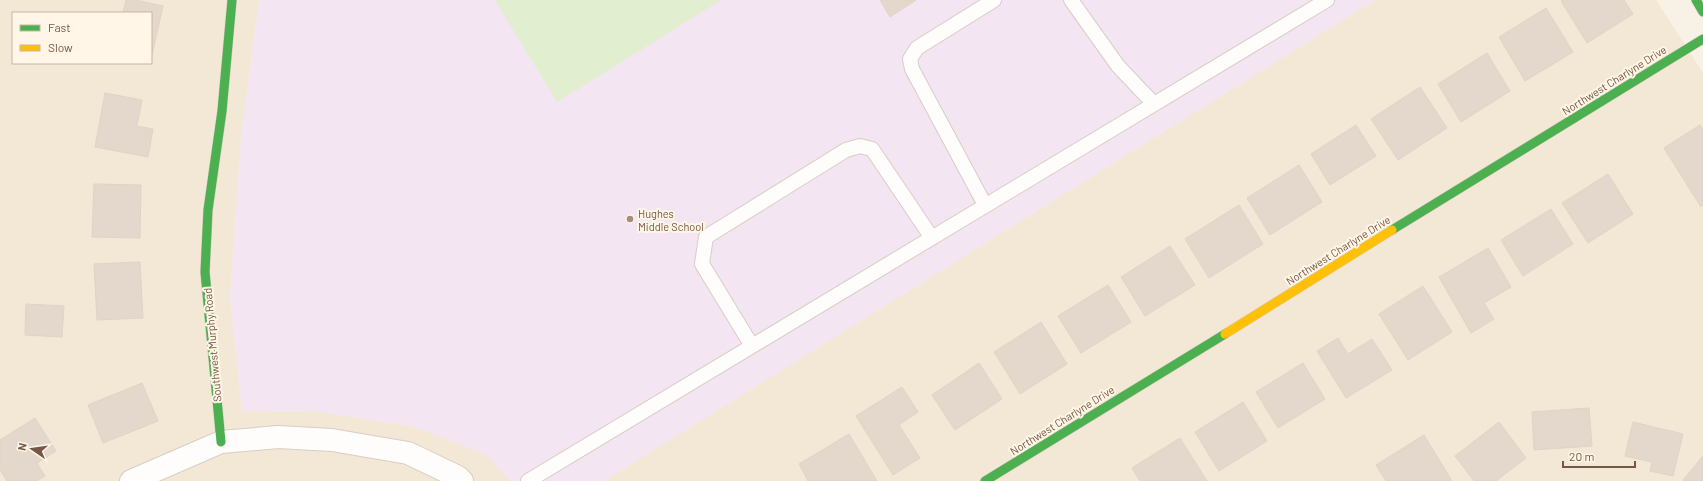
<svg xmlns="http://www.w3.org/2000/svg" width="1703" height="481" font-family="Barlow,sans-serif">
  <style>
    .residential { fill: #f3e7d5; fill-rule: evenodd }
    .education { fill: #f3e5f1 }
    .green { fill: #e1eecf }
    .building { fill: #e4d8cd; stroke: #e0d3c8 }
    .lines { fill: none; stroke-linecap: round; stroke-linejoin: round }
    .lane-casing { stroke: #d8cec4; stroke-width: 16 }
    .street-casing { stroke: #d8cec4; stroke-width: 24 }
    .fast-casing { stroke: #d7cdc3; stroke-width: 10 }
    .slow-casing { stroke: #d7cdc3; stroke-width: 10 }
    .lane { stroke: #fefdfb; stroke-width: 14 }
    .street { stroke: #fefdfb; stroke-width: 22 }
    .fast { stroke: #4caf50; stroke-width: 9 }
    .slow { stroke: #ffc107; stroke-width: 9 }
    .poi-dot { fill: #a38d7d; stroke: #fff6e7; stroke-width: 1.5 }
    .labels { text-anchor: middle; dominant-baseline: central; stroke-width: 4; stroke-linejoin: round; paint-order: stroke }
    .street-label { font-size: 11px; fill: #765745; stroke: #fff6e7 }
    .poi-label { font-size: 11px; fill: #765745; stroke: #fff6e7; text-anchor: start }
  </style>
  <rect width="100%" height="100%" fill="#f7f1e6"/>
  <path class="residential" d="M0,0H259L241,139L230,298L242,411L320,412L415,427L487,455L510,481H0ZM13,13H151V63H13Z
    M1375,0H1656L1703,73V481H604Z"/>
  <path class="education" d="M259,0H1375L604,481H510L487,455L415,427L320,412L242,411L230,298L241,139Z"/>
  <path class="green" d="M495,0H721L557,102Z"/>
  <path class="building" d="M126,0H136L163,6L151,59V13H123Z
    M880,0H916L890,17Z
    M1563,0H1624L1633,14L1587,43L1561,1Z
    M1546,8L1573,52L1525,81L1499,37Z
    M1487,53L1510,91L1461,122L1438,84Z
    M1420,87L1447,128L1398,160L1371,119Z
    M105,93L142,100L137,126L153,129L148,157L95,147Z
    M1356,125L1376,156L1330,185L1311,154Z
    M1700,125L1703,130V205L1701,207L1664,148Z
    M1299,165L1322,202L1270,235L1247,198Z
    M1608,174L1633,214L1588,243L1562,203Z
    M94,184L141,185L140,238L92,237Z
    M1239,205L1263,244L1209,278L1185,239Z
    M1551,209L1573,244L1523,276L1501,240Z
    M1170,246L1195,285L1145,316L1121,277Z
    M1488,248L1511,287L1484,303L1494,319L1471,333L1439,277Z
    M140,262L143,318L97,320L94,264Z
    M1108,285L1131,322L1081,353L1058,316Z
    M1423,286L1452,332L1408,360L1379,314Z
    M26,304L64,306L62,337L25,335Z
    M1041,322L1067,364L1020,394L994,352Z
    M1338,338L1348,354L1372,339L1392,370L1346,398L1317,351Z
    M979,363L1002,399L955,430L932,395Z
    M1303,363L1325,399L1278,428L1256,392Z
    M142,383L158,421L103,443L88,405Z
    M902,387L918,412L899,425L920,458L893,475L856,416Z
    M1243,402L1267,441L1219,471L1195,432Z
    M1589,408L1592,446L1534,450L1532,412Z
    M35,418L56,451L37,463L45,476L37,481H7L0,470V440Z
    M1499,422L1526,458L1496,481H1474L1455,456Z
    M1633,422L1683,434L1673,476L1650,471L1652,462L1625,456Z
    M849,434L877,481H808L799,464Z
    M1424,435L1452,481H1386L1376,465Z
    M1180,438L1207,481H1140L1132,468Z
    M1703,456V481H1685L1683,480Z"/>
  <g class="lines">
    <defs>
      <path id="lane" d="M1071,0L1118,66L1154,104
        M985,205L912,69L910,59L917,48L994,0
        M752,346L702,264L706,237L846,150L860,146L872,149L932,238
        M528,481L1327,0"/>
      <path id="street" d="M131,481L221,442L278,437L332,440L408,453L458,477L462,481"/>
      <path id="fast" d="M1696,0L1703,12
        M1392,230L1703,39
        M221,442L205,272L208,210L222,111L232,0
        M985,481L1225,334"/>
      <path id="slow" d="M1225,334L1392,230"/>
    </defs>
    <use href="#lane" class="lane-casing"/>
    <use href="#street" class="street-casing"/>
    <use href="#fast" class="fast-casing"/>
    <use href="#slow" class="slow-casing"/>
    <use href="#lane" class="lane"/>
    <use href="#street" class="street"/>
    <use href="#fast" class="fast"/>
    <use href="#slow" class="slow"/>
  </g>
  <circle class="poi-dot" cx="630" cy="219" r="4"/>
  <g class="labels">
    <g class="street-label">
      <text transform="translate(1614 80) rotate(-32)">Northwest Charlyne Drive</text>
      <text transform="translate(1338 250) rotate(-32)">Northwest Charlyne Drive</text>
      <text transform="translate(212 345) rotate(-95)">Southwest Murphy Road</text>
      <text transform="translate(1062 420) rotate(-32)">Northwest Charlyne Drive</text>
    </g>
    <g class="poi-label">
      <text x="638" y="213">Hughes<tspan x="638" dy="13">Middle School</tspan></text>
    </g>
  </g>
  <rect x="12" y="12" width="140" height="52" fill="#fff6e7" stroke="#c8b6a6"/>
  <rect x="20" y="25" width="20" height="6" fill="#4caf50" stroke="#c8b6a6"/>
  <text x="48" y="32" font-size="12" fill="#765745">Fast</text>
  <rect x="20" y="45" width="20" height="6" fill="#ffc107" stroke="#c8b6a6"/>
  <text x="48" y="52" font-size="12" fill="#765745">Slow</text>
  <g transform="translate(32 449) rotate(283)" stroke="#fff6e7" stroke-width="3" paint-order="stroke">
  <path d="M0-3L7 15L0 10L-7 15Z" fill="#765745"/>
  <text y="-6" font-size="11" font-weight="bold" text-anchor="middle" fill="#765745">N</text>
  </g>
  <path d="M1563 461v6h72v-6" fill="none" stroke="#765745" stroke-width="2"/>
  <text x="1569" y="461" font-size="12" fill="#765745" stroke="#fff6e7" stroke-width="3" paint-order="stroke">20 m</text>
</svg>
